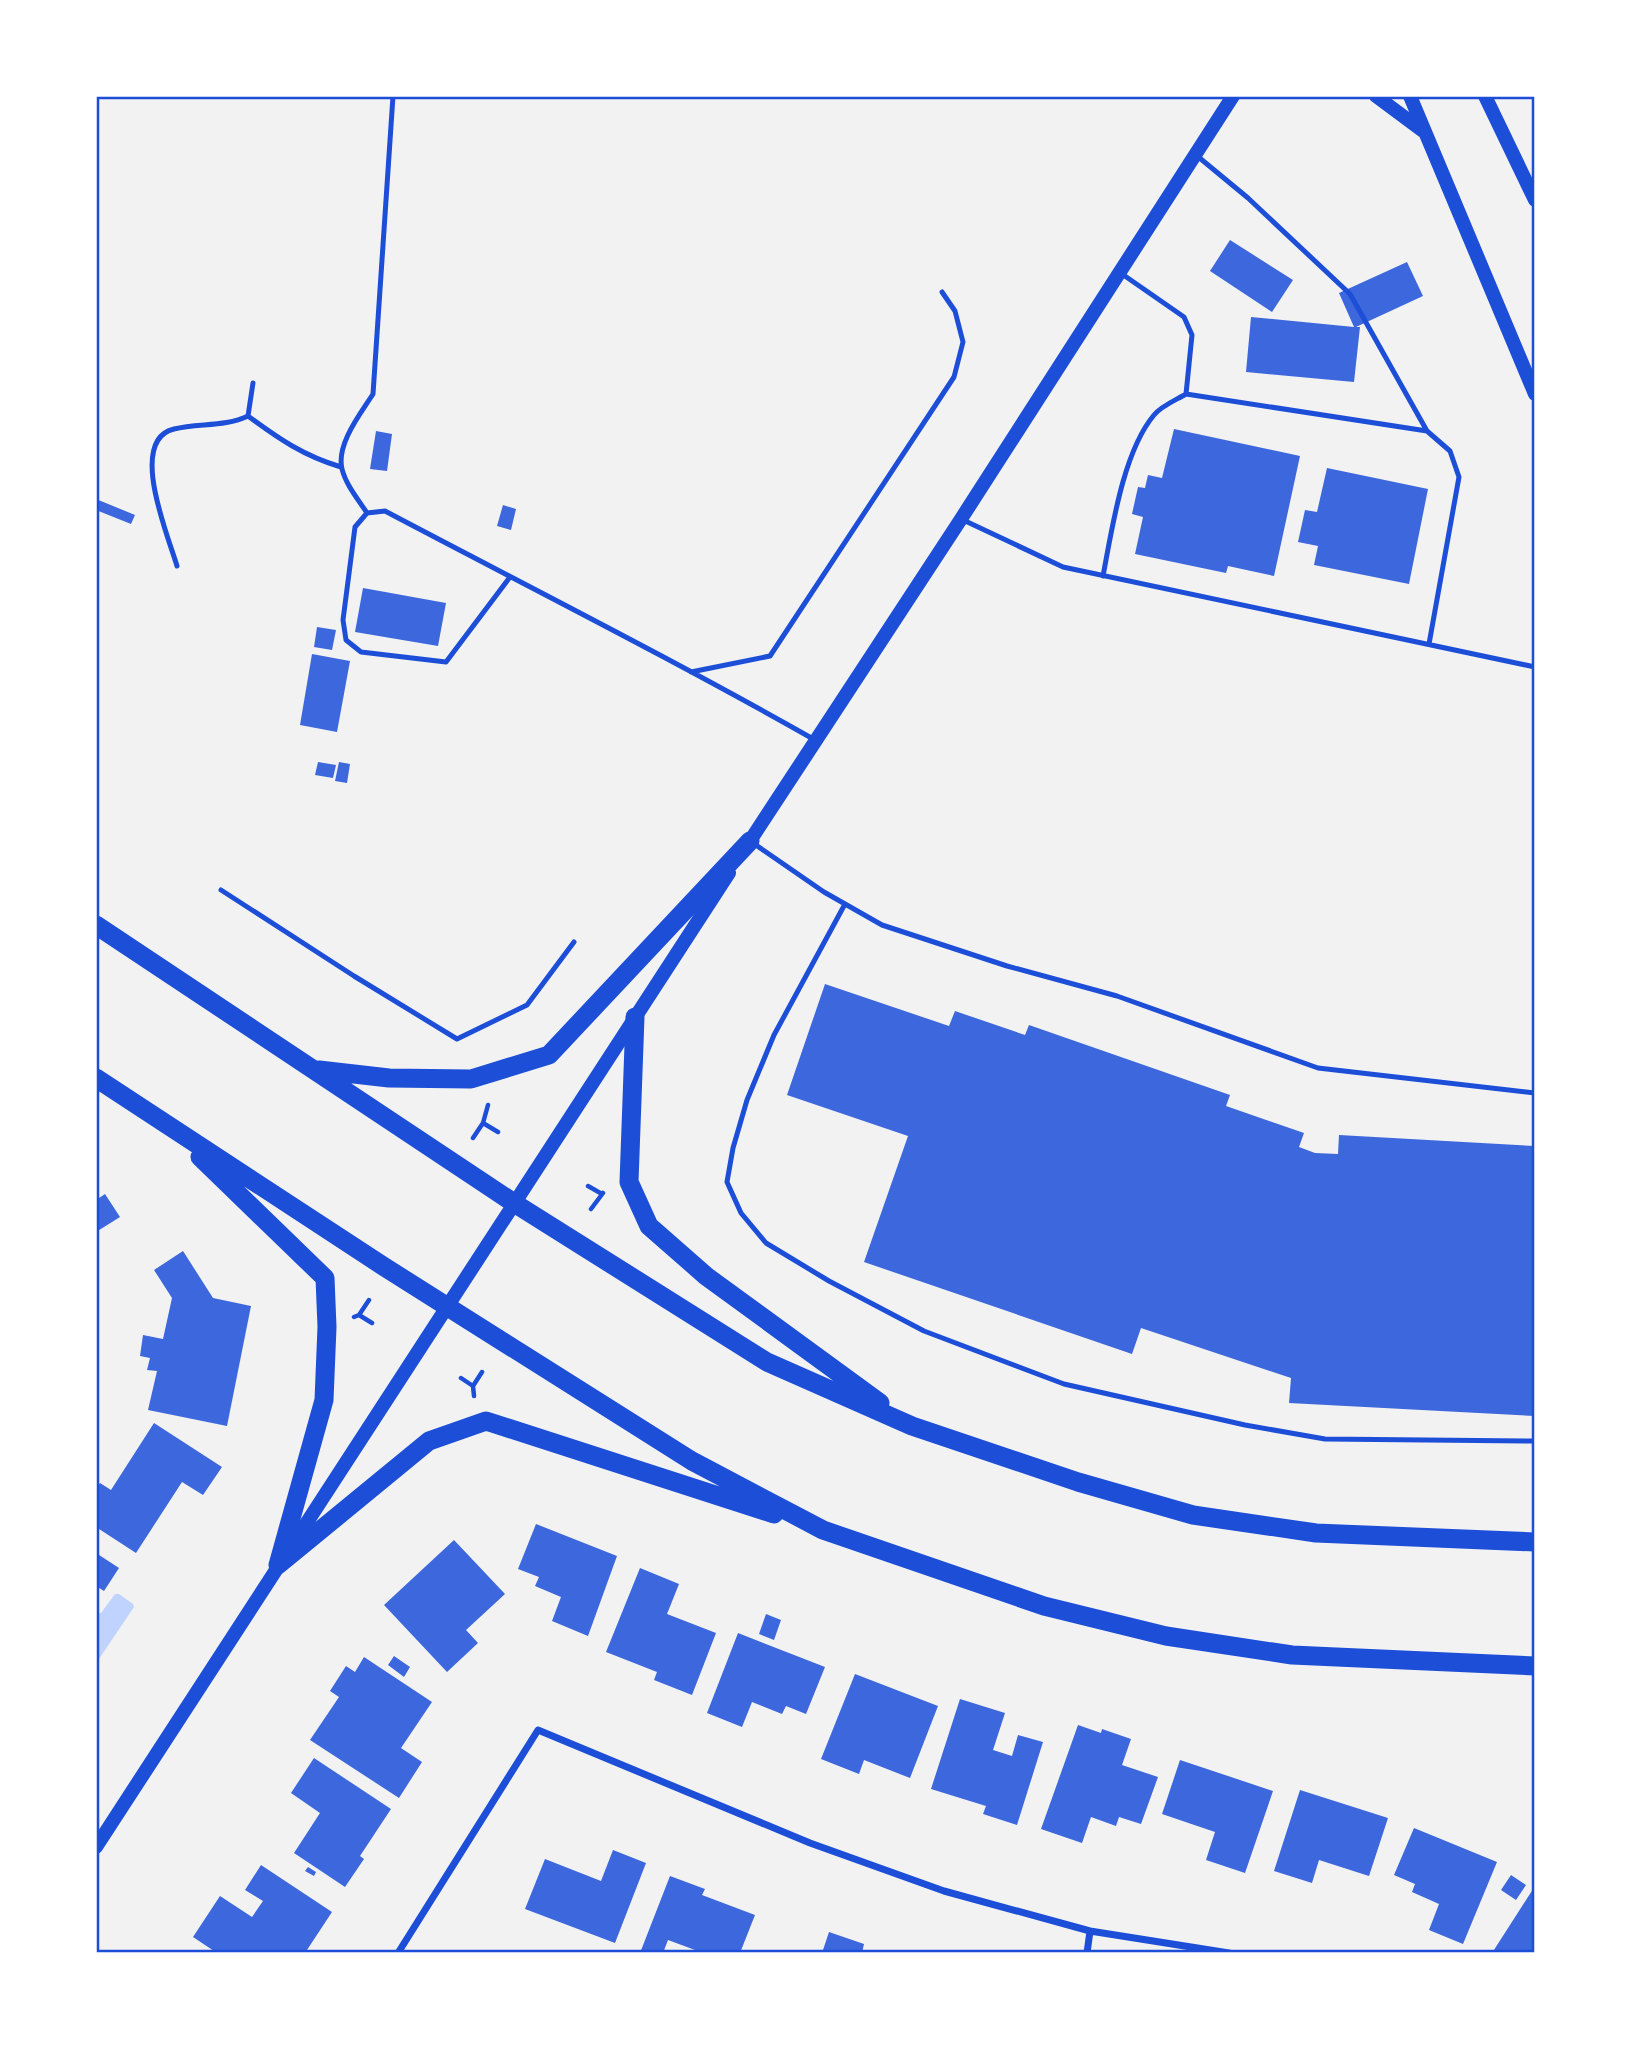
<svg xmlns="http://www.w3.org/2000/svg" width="1631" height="2049" font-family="'Alegreya Sans',sans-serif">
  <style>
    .water { fill: #bfd3fe }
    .building { fill: #3d67dc }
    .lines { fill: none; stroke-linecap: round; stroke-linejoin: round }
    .path { stroke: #1d4ed8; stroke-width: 4.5 }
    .service { stroke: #1d4ed8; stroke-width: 5 }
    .minor { stroke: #1d4ed8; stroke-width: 7 }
    .secondary { stroke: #1d4ed8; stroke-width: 14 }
    .trunk { stroke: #1d4ed8; stroke-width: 19 }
    .neatline { fill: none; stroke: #1d4ed8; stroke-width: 2.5 }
  </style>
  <rect width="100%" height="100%" fill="#f2f2f2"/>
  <path class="water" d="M115,1594H119L133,1604L134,1607L99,1659L96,1657V1614L101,1613Z"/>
  <path class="building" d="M1230,240L1293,280L1272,312L1210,271Z
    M1407,262L1423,296L1356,327H1360L1354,382L1246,372L1251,317L1354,327L1339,293Z
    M1174,429L1300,456L1274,576L1228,566L1226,573L1135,554L1143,517L1132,514L1138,487L1145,488L1148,475L1162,478Z
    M376,431L392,434L387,471L370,469Z
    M1327,468L1428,489L1409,584L1314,565L1318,546L1298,542L1305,510L1317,512Z
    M96,499L135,515L131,524L96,510Z
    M503,505L516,509L511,530L497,526Z
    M363,588L446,603L438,646L355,632Z
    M317,627L336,630L332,650L314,647Z
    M312,654L350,661L337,732L300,725Z
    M318,762L336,765L333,778L315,775Z
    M339,762L350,764L347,783L335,781Z
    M825,984L949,1026L955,1011L1025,1035L1029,1025L1230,1095L1226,1106L1304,1133L1299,1147L1315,1153L1338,1154L1339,1135L1535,1146V1416L1289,1403L1291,1378L1141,1328L1132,1354L864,1262L908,1136L787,1095Z
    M105,1194L120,1217L96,1232V1200Z
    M183,1251L213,1298L251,1306L227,1426L148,1410L157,1371L147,1370L150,1358L140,1356L143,1335L163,1339L172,1298L154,1270Z
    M154,1423L222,1467L203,1495L182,1482L136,1553L96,1527V1488L100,1483L111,1490Z
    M536,1524L617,1556L588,1636L552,1621L561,1597L535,1586L539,1577L518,1569Z
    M454,1540L505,1594L466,1630L478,1643L447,1672L384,1605Z
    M96,1553L119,1568L104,1591L96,1586Z
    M640,1568L679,1584L667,1614L716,1633L692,1695L654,1680L657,1672L606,1652Z
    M766,1614L781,1620L774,1640L759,1634Z
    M738,1633L825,1667L806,1714L786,1706L782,1714L752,1702L742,1727L707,1713Z
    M394,1656L410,1667L404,1677L388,1665Z
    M364,1657L432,1702L401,1748L422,1762L399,1798L310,1740L339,1697L330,1691L346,1666L355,1672Z
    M855,1674L938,1706L910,1778L864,1760L859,1774L821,1759Z
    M960,1699L1005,1713L993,1750L1012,1756L1018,1735L1043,1742L1017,1825L983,1814L986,1806L931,1789Z
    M1078,1725L1101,1733L1102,1729L1131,1739L1122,1765L1158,1777L1141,1824L1119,1817L1116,1826L1091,1817L1082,1843L1041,1829Z
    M314,1758L391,1809L360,1856L364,1859L345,1887L294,1853L320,1813L291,1793Z
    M1180,1760L1273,1791L1245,1873L1206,1860L1215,1832L1162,1814Z
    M1300,1790L1388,1818L1369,1876L1319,1860L1312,1883L1274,1871Z
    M1414,1828L1497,1862L1463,1944L1429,1930L1439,1904L1412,1892L1415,1884L1394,1875Z
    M613,1850L646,1863L615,1943L525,1909L545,1859L601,1881Z
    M261,1865L332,1912L305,1953H217L193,1937L220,1896L252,1917L263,1901L245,1890Z
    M308,1867L316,1872L314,1876L305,1871Z
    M1511,1875L1526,1885L1516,1900L1501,1890Z
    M670,1876L705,1889L702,1895L755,1915L740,1953H695V1950L668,1940L663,1953H640Z
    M1535,1886V1953H1492Z
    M829,1932L864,1944L862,1953H822Z"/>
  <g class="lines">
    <path class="path" d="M483,1123L498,1132
      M473,1138L483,1123L488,1105
      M588,1186L602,1194
      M591,1209L603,1193
      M359,1315L372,1323
      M354,1317L359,1315L369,1300
      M461,1378L473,1386
      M474,1396L473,1386L482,1372"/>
    <path class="service" d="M1196,155L1248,198L1350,294L1427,431
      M1122,274L1184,317L1192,335L1186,394
      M248,416C279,439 304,456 341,467
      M367,513C358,499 346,485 342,469C336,444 361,413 373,394L393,96
      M961,519L1063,567L1535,667
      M177,566C169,538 127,440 174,429C199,423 225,427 248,416L253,383
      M1103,576C1112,529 1123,452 1154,415C1161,406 1176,400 1186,394L1427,431L1450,451L1459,477L1429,644
      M510,577L446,662L361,652L346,640L343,620L355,527L367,513L385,511C529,587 674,660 815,740
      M691,672L770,656L954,377L963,342L955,311L942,292
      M753,843L824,892L882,925L1007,966L1117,996L1318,1068L1535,1093
      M221,890L354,976L457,1039L527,1005L574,942
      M845,904L774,1035L747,1100L733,1148L727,1182L741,1213L766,1243L829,1281L924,1331L1064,1384L1245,1425L1325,1439L1535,1441"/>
    <path class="minor" d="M398,1953L538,1730L810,1843L944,1891L1090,1931L1229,1953
      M1087,1953L1090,1931"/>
    <path class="secondary" d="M1376,96L1423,131
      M1410,96L1535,394
      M1485,96L1535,200
      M746,847L961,519L1233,96
      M96,1847L729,873"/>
    <path class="trunk" d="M96,925L514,1203L767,1362L912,1426L1078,1482L1193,1515L1316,1533L1535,1542
      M635,1017L629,1182L649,1226L706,1276L880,1403
      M319,1070L389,1078L471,1079L549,1055L750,841
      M96,1078L383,1266L692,1461L823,1530L1044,1606L1166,1636L1292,1655L1535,1666
      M200,1157L325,1278L327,1327L324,1400L278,1565
      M278,1565L429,1441L486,1421L774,1514"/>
  </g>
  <rect width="1631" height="2049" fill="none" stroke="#ffffff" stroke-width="196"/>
  <rect x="98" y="98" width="1435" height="1853" class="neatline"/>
</svg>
